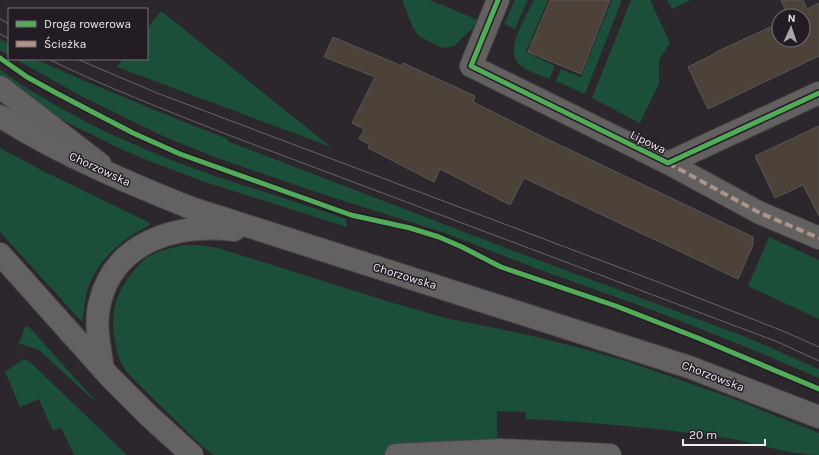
<svg xmlns="http://www.w3.org/2000/svg" width="819" height="455" font-family="Karla,sans-serif">
  <style>
    .green { fill: #1b4f39 }
    .building { fill: #4c4239; stroke: #5a5555 }
    .lines { fill: none; stroke-linecap: round; stroke-linejoin: round }
    .minor-casing { stroke: #474348; stroke-width: 24 }
    .major-casing { stroke: #474348; stroke-width: 24 }
    .minor { stroke: #636060; stroke-width: 22 }
    .major { stroke: #646163; stroke-width: 22 }
    .tram { stroke: #666366; stroke-width: 1 }
    .quiet { stroke: #af9288; stroke-width: 4; stroke-dasharray: 8 4; stroke-linecap: butt }
    .cycleway-casing { stroke: #241c25; stroke-width: 8 }
    .cycleway { stroke: #51ab58; stroke-width: 5 }
    .labels { text-anchor: middle; dominant-baseline: central; stroke-width: 3; stroke-linejoin: round; paint-order: stroke }
    .street-label { font-size: 12px; fill: #f0eaf1; stroke: #241c25 }
  </style>
  <rect width="100%" height="100%" fill="#2c272d"/>
  <path class="green" d="M402,0H430L478,20L472,29L454,46L442,48L419,36L413,28Z
    M515,0H528L515,29L504,24Z
    M534,0H548L526,52L555,66L549,79C541,75 529,72 521,66C502,52 527,15 534,0Z
    M612,0H622L585,94L556,81L561,69L581,77Z
    M631,0H650L670,43L659,60V83L640,123L592,98Z
    M667,0H691L672,9Z
    M161,11L331,147L117,67L123,59H147V29Z
    M0,39L9,44V55L0,50Z
    M15,59H35L92,84L184,122L228,139L227,141L506,248L746,337L819,369V378L761,353L663,314L538,269L445,233L316,192L217,158L163,136L81,96Z
    M0,69C18,84 38,95 59,107C97,129 138,147 179,163C234,184 291,199 346,219L347,227L202,181L157,164L123,150L48,113L0,76Z
    M0,148L45,172L150,223V225C122,239 99,258 88,288C84,299 85,311 82,322L0,232Z
    M769,237L819,260V319L748,286Z
    M184,245H196L218,248L393,303L446,318L533,336L592,351L629,362L729,397L819,433V455C788,455 757,443 726,438C660,428 593,422 526,419V412L497,411V455H214L202,446L132,378C129,374 125,370 123,366C119,360 117,352 116,345C109,319 114,295 132,273C137,267 143,260 149,256C160,250 172,248 184,245Z
    M27,326L30,328L100,406L39,350L18,343L22,337L24,328Z
    M23,359L30,362L127,455H74L61,428L53,431L39,399L20,407L5,372Z"/>
  <path class="building" d="M550,0H610L581,74L528,52Z
    M781,0H803L807,9L819,3V56L708,109L688,67L716,53V52L779,23V40H803V16H788Z
    M333,37L402,66L403,63L475,96L473,102L543,137L753,237V245L738,279L524,178L510,205L440,169L434,182L368,148L369,144L359,139L364,129L352,123L375,77L324,57Z
    M819,126V216L803,185L775,198L755,156Z"/>
  <g class="lines">
    <defs>
      <path id="minor" d="M498,0L471,66L668,163L819,93
        M0,87L100,164
        M668,163L760,213L819,238"/>
      <path id="major" d="M0,116C60,154 126,182 191,208L689,367L819,417
        M0,254L110,377L149,416L192,455
        M103,369C100,348 94,324 100,302C115,241 177,223 234,230
        M396,455L501,450L610,455"/>
    </defs>
    <use href="#minor" class="minor-casing"/>
    <use href="#major" class="major-casing"/>
    <use href="#minor" class="minor"/>
    <use href="#major" class="major"/>
    <path class="tram" d="M0,19L9,24
      M0,34L9,39
      M48,59C108,88 170,112 231,136L778,342L819,361
      M77,59L157,93L658,282L783,331L819,347"/>
    <path class="quiet" d="M668,163L760,213L819,238"/>
    <defs>
      <path id="cycleway" d="M498,0L471,66L668,163L819,93
        M0,58L27,77L58,94L133,133L180,154L351,215L410,228L439,237L462,247L501,267L616,306L698,338L819,389"/>
    </defs>
    <use href="#cycleway" class="cycleway-casing"/>
    <use href="#cycleway" class="cycleway"/>
  </g>
  <g class="labels">
    <g class="street-label">
      <text transform="translate(648 142) rotate(26)">Lipowa</text>
      <text transform="translate(100 169) rotate(25)">Chorzowska</text>
      <text transform="translate(405 276) rotate(17)">Chorzowska</text>
      <text transform="translate(713 376) rotate(21)">Chorzowska</text>
    </g>
  </g>
  <rect x="8" y="8" width="140" height="52" fill="#241c25" stroke="#766e77"/>
  <rect x="16" y="21" width="20" height="6" fill="#51ab58" stroke="#766e77"/>
  <text x="44" y="28" font-size="12" fill="#f0eaf1">Droga rowerowa</text>
  <rect x="16" y="41" width="20" height="6" fill="#af9288" stroke="#766e77"/>
  <text x="44" y="48" font-size="12" fill="#f0eaf1">Ścieżka</text>
  <g transform="translate(791 28) rotate(3)"><circle r="19" fill="#241c25" stroke="#766e77"/>
  <path d="M0-3L7 15L0 10L-7 15Z" fill="#aba6ac"/>
  <text y="-6" font-size="11" font-weight="bold" text-anchor="middle" fill="#f0eaf1">N</text>
  </g>
  <path d="M683 439v6h82v-6" fill="none" stroke="#f0eaf1" stroke-width="2"/>
  <text x="689" y="439" font-size="12" fill="#f0eaf1" stroke="#241c25" stroke-width="3" paint-order="stroke">20 m</text>
</svg>
